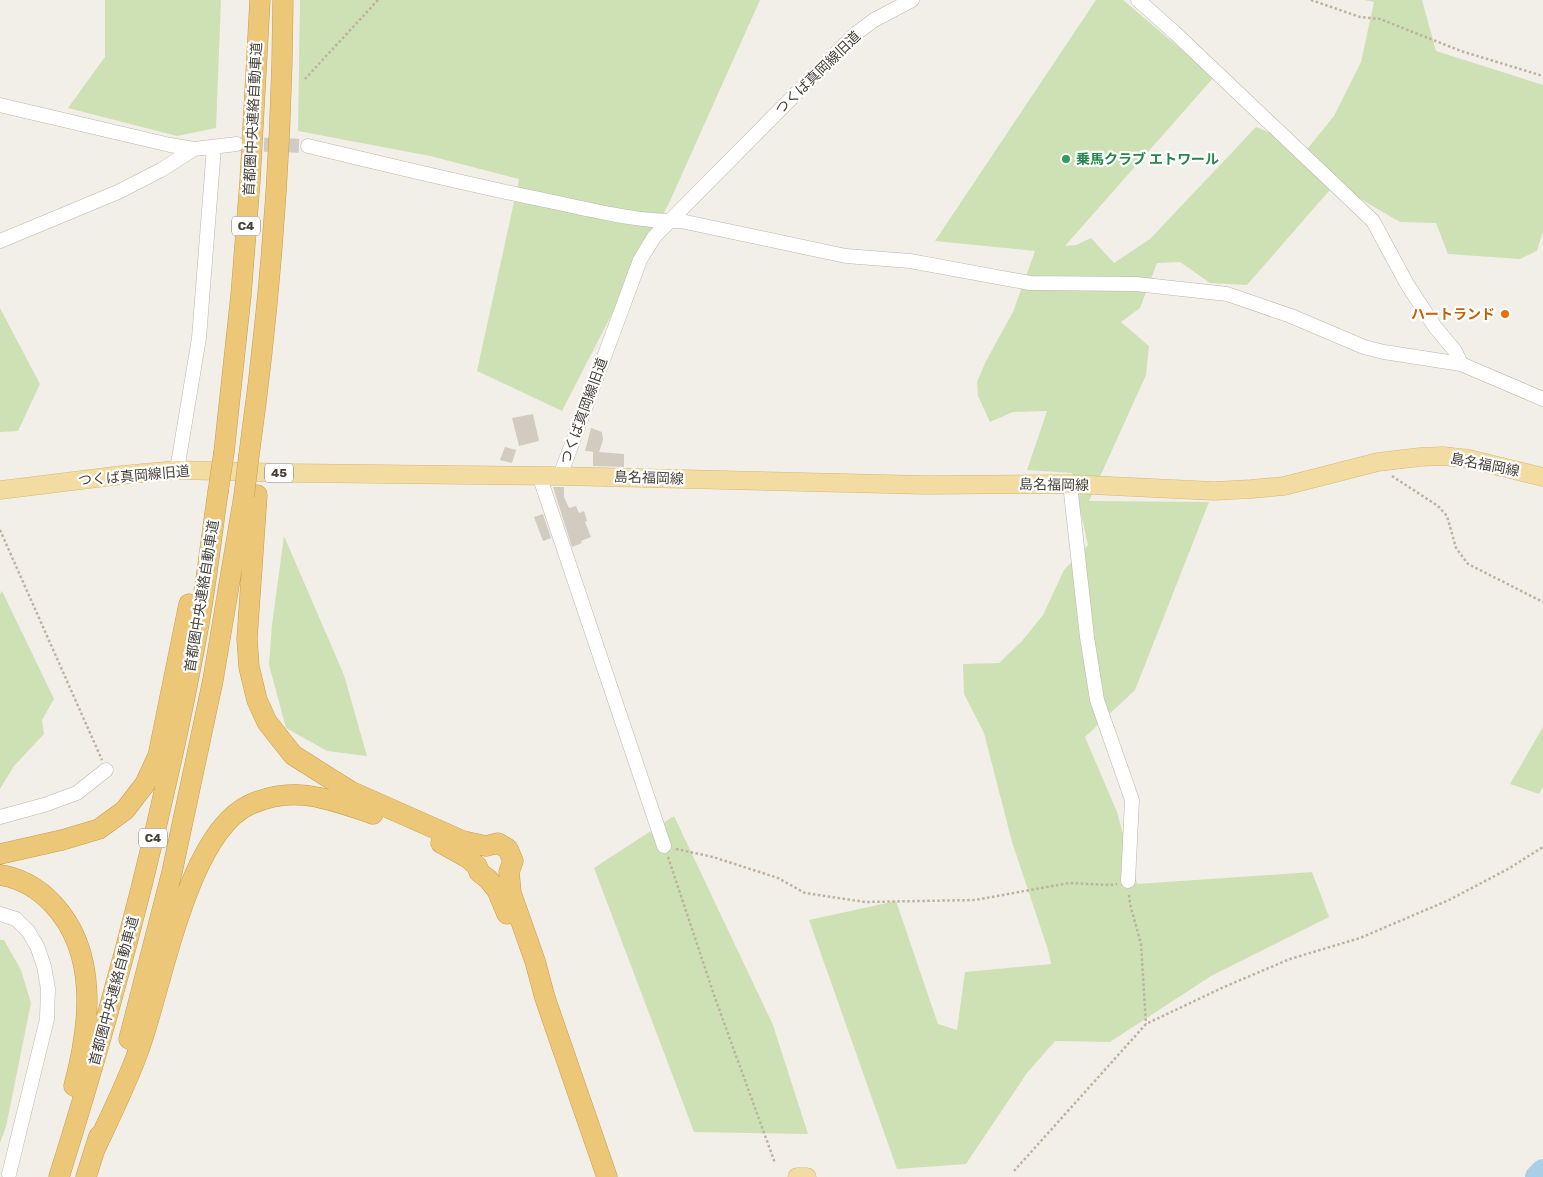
<svg xmlns="http://www.w3.org/2000/svg" width="1543" height="1177" font-family="Rubik,'Noto Sans JP',sans-serif">
  <style>
    .green { fill: #cde1b5 }
    .lines { fill: none; stroke-linecap: round; stroke-linejoin: round }
    .river { stroke: #abcee7; stroke-width: 24 }
    .building { fill: #d2cbbf }
    .minor-tunnel { stroke: #cfccc5; stroke-width: 14; stroke-dasharray: 14 7; stroke-linecap: butt }
    .minor-casing { stroke: #bcb6ac; stroke-width: 15 }
    .major-casing { stroke: #d5b973; stroke-width: 19 }
    .highway-casing { stroke: #ca9d4a; stroke-width: 21 }
    .path { stroke: #bcb29f; stroke-width: 2.5; stroke-dasharray: 2.5 2.5; stroke-linecap: butt }
    .minor { stroke: #fff; stroke-width: 14 }
    .major { stroke: #f2dca1; stroke-width: 18 }
    .highway { stroke: #ecc778; stroke-width: 20 }
    .highway-bridge-casing { stroke: #ca9d4a; stroke-width: 21; stroke-linecap: butt }
    .highway-bridge { stroke: #ecc778; stroke-width: 20 }
    .leisure-dot { fill: #2e9e5b; stroke: #fff; stroke-width: 2 }
    .food-dot { fill: #e8710a; stroke: #fff; stroke-width: 2 }
    .labels { text-anchor: middle; dominant-baseline: central; stroke-width: 4.5; stroke-linejoin: round; paint-order: stroke }
    .shield { fill: #fff; stroke: #7c7973; stroke-width: 1 }
    .shield-label { font-size: 12px; font-weight: bold; fill: #443f37 }
    .street-label { font-size: 14px; fill: #443f37; stroke: #fff }
    .leisure-label { font-size: 14px; font-weight: bold; fill: #27864d; stroke: #fff; text-anchor: start }
    .food-label { font-size: 14px; font-weight: bold; fill: #c56008; stroke: #fff; text-anchor: end }
  </style>
  <rect width="100%" height="100%" fill="#f2efe8"/>
  <path class="green" d="M105,0H221L216,128L177,136L68,108L105,57Z
    M300,0H760L670,201L562,411L477,371L519,179L430,156L298,131Z
    M1096,0H1123L1214,77L1065,246L1076,245L1091,238L1114,263L1150,239L1256,127L1308,148L1334,116L1361,62L1374,2L1364,0H1422L1436,51L1543,85V231L1537,251L1520,259L1448,254L1436,223L1400,222L1335,184L1247,285L1210,283L1180,262L1157,263L1140,308L1121,322L1149,346L1146,375L1089,501L1209,502L1135,690L1085,737L1117,812L1137,884L1312,872L1329,917L1211,976L1110,1042L1055,1041L1027,1073L966,1164L897,1169L809,920L896,901L938,1024L957,1030L965,972L1051,964L1048,950L1012,842L984,733L964,694L963,664L999,663L1022,641L1043,615L1064,570L1088,545L1072,473L1027,470L1047,411L1013,412L990,422L978,396L977,382L986,361L1013,312L1035,251L935,241Z
    M0,308L40,384L18,431L0,432Z
    M284,536L344,675L367,756L327,751L286,728L269,665L272,625Z
    M2,591L54,699L42,720L44,734L14,766L0,789V594Z
    M1543,727V787L1539,794L1510,784Z
    M674,816L773,1025L808,1134L694,1132L594,868Z
    M0,940H4L21,970L31,1003L6,1127L0,1143Z"/>
  <g class="lines">
    <path class="river" d="M1537,1177L1543,1171"/>
  </g>
  <path class="building" d="M533,414L539,441L519,446L512,418Z
    M591,428L602,432L603,440L599,452L624,454V467L593,466V452H595L585,451Z
    M505,447L516,450L512,463L500,460Z
    M553,487H564V497L569,508L576,506L579,513L584,511L587,521L585,522L591,537L581,541L582,543L572,547Z
    M543,514L551,538L543,541L534,517Z"/>
  <g class="lines">
    <path class="minor-tunnel" d="M243,144L308,146"/>
    <defs>
      <path id="minor" d="M1138,0L1174,32L1373,221L1407,284L1435,327L1455,351L1461,364
        M0,105L170,145L194,149L237,144
        M308,146C388,165 469,185 549,201C591,210 638,222 681,221L846,256L910,261L1030,283L1136,284L1227,294L1291,316L1364,347L1384,352L1461,364L1543,399
        M0,241L118,192L161,170L194,149
        M177,470L199,338L214,147
        M539,475L664,846
        M560,476L640,260L654,237L854,35L874,20L912,0
        M1070,484L1087,637L1097,700L1132,800L1128,881
        M0,817L44,805L77,793L106,770
        M0,914L16,919L28,931L37,946L44,966L48,989L47,1019L9,1174"/>
      <path id="major" d="M0,490L122,475L177,470L291,473L560,476L926,485L1070,484L1214,491L1251,489L1284,486L1378,462L1420,457L1443,456L1469,459L1543,477
        M797,1177H807"/>
      <path id="highway" d="M224,452L241,295L250,181L260,0
        M249,455C270,305 282,152 283,0
        M257,495L247,639L249,667L257,700L267,722L293,755L350,791L463,841L486,846L498,843L508,849L513,861L509,872L511,893L535,961L545,998L607,1177
        M441,843L468,858L477,866L479,872L488,879L497,890L507,914
        M0,854L62,840L99,829L125,810L145,784L158,756L189,604
        M0,875C20,878 39,889 53,904C99,953 90,1026 74,1086
        M129,1039L172,872L213,680L244,496
        M95,1149C110,1117 126,1085 138,1052C162,989 186,835 249,805C294,784 328,799 373,814
        M59,1177C115,999 163,818 197,634C206,587 211,539 218,492
        M86,1177L99,1136"/>
    </defs>
    <use href="#minor" class="minor-casing"/>
    <use href="#major" class="major-casing"/>
    <use href="#highway" class="highway-casing"/>
    <path class="path" d="M1311,0L1360,17L1380,19L1461,51L1543,76
      M305,79L378,0
      M1392,476L1438,506L1447,516L1456,548L1468,564L1543,602
      M0,530L102,760
      M676,849L713,857L778,878L805,893L865,902L975,900L1069,883L1110,885L1117,884
      M668,857L714,995L775,1163
      M1129,895L1130,904L1141,944L1146,1024
      M1014,1171L1146,1024L1224,987L1290,959L1360,938L1449,900L1508,869L1543,847"/>
    <use href="#minor" class="minor"/>
    <use href="#major" class="major"/>
    <use href="#highway" class="highway"/>
    <defs>
      <path id="highway-bridge" d="M218,492L224,452
        M244,496L249,455"/>
    </defs>
    <use href="#highway-bridge" class="highway-bridge-casing"/>
    <use href="#highway-bridge" class="highway-bridge"/>
  </g>
  <circle class="leisure-dot" cx="1066" cy="159" r="5"/>
  <circle class="food-dot" cx="1505" cy="314" r="5"/>
  <g class="labels">
    <g class="shield">
      <rect x="232" y="216.5" width="28" height="19" rx="4"/>
      <rect x="265" y="463.5" width="28" height="19" rx="4"/>
      <rect x="139" y="828.5" width="28" height="19" rx="4"/>
    </g>
    <g class="shield-label">
      <text x="246" y="226">C4</text>
      <text x="279" y="473">45</text>
      <text x="153" y="838">C4</text>
    </g>
    <g class="street-label">
      <text transform="translate(818 73) rotate(-44)">つくば真岡線旧道</text>
      <text transform="translate(253 119) rotate(-87)">首都圏中央連絡自動車道</text>
      <text transform="translate(584 411) rotate(-70)">つくば真岡線旧道</text>
      <text transform="translate(1485 465) rotate(11)">島名福岡線</text>
      <text transform="translate(134 476) rotate(-5)">つくば真岡線旧道</text>
      <text transform="translate(649 478) rotate(2)">島名福岡線</text>
      <text transform="translate(1054 485) rotate(1)">島名福岡線</text>
      <text transform="translate(202 596) rotate(-81)">首都圏中央連絡自動車道</text>
      <text transform="translate(114 991) rotate(-75)">首都圏中央連絡自動車道</text>
    </g>
    <g class="leisure-label">
      <text x="1076" y="159">乗馬クラブ エトワール</text>
    </g>
    <g class="food-label">
      <text x="1495" y="314">ハートランド</text>
    </g>
  </g>
</svg>
